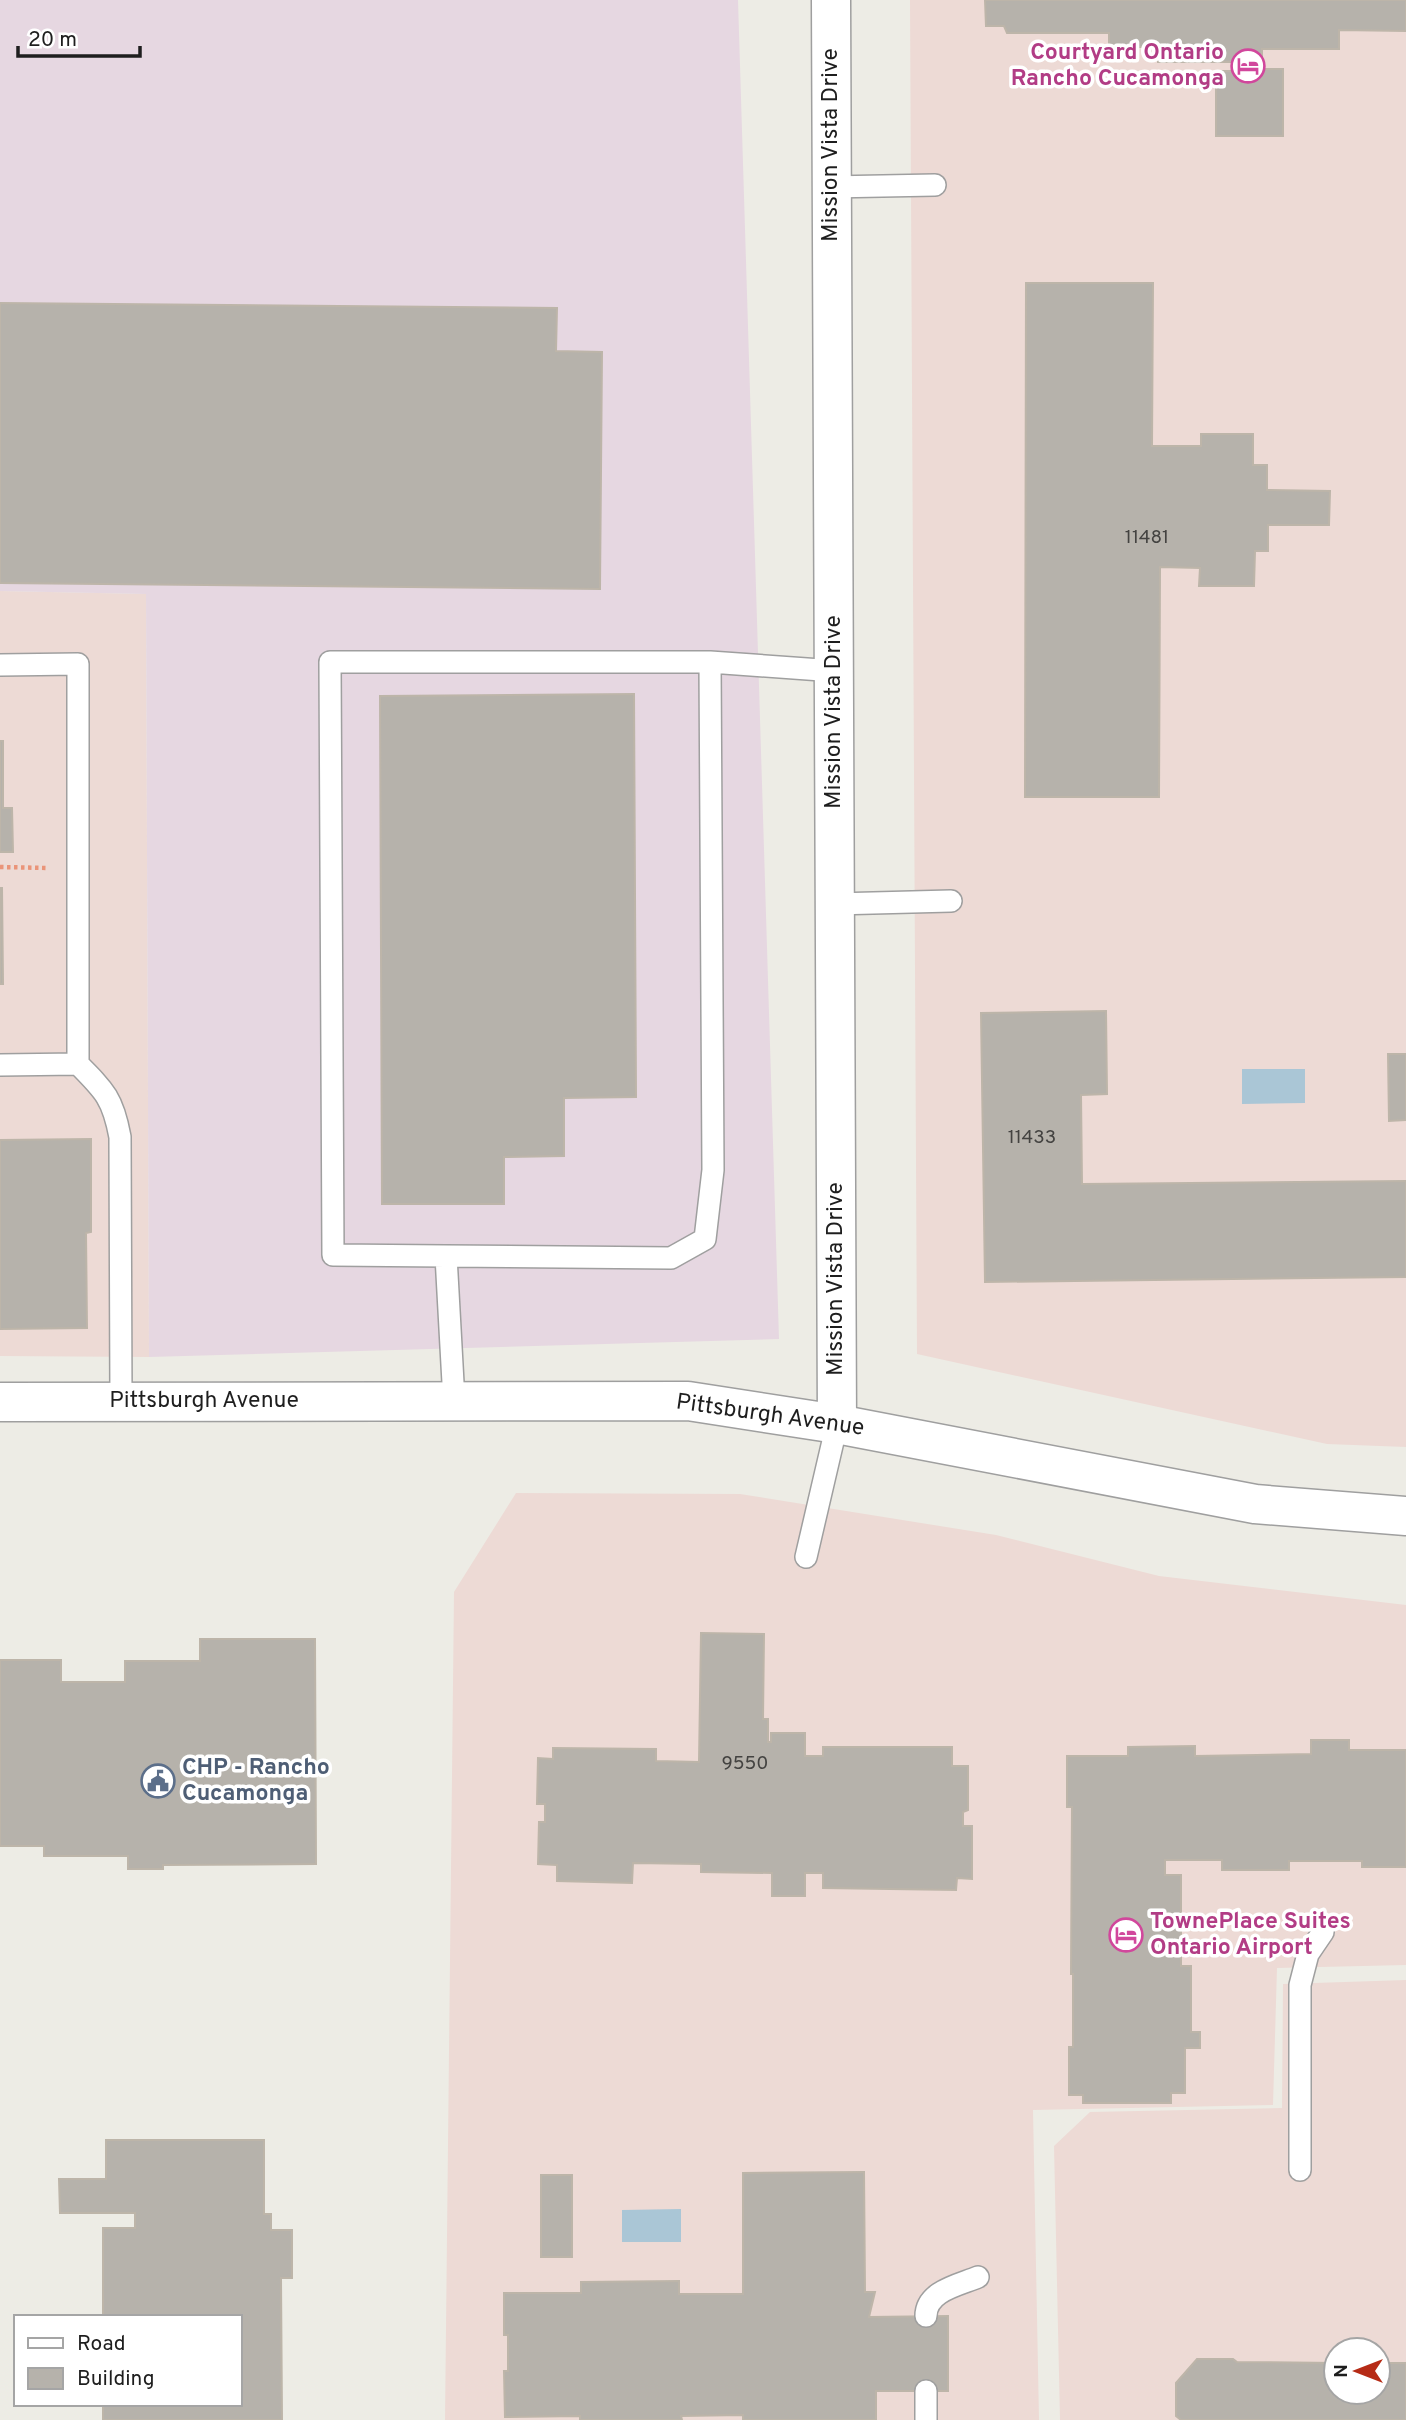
<svg xmlns="http://www.w3.org/2000/svg" width="1406" height="2420" font-family="Overpass,sans-serif">
  <style>
    .commercial { fill: #eddad5; fill-rule: evenodd }
    .industrial { fill: #e6d7e1 }
    .water { fill: #aac6d6 }
    .building { fill: #b6b2ab; stroke: #bdb5a9; stroke-width: 2 }
    .lines { fill: none; stroke-linecap: round; stroke-linejoin: round }
    .service-casing { stroke: #9f9f9f; stroke-width: 24 }
    .minor-casing { stroke: #9f9f9f; stroke-width: 41 }
    .path { stroke: #ea9479; stroke-width: 4.5; stroke-dasharray: 3.5 3.5; stroke-linecap: butt }
    .service { stroke: #fff; stroke-width: 21 }
    .minor { stroke: #fff; stroke-width: 38 }
    .labels { text-anchor: middle; dominant-baseline: central; stroke-width: 7; stroke-linejoin: round; paint-order: stroke }
    .number-label { font-size: 19px; fill: #444341 }
    .hotel-label { font-size: 23px; font-weight: bold; fill: #b23c85; stroke: #fff; text-anchor: end }
    .street-label { font-size: 23px; fill: #1e1e1e; stroke: #fff }
    .service-label { font-size: 23px; font-weight: bold; fill: #4e5e75; stroke: #fff; text-anchor: start }
  </style>
  <rect width="100%" height="100%" fill="#edece5"/>
  <path class="commercial" d="M910,0H1406V1447L1327,1444L917,1354Z
    M0,591L146,594L149,1357L0,1356Z
    M516,1493L740,1494L996,1535L1159,1576L1406,1605V1965L1277,1968L1273,2105L1033,2110L1039,2420H445L454,1592Z
    M1406,1980V2420H1060L1054,2146L1090,2112L1282,2108L1283,1984ZM1336,2350H1378V2392H1336Z"/>
  <path class="industrial" d="M0,0H738L779,1339L149,1357L146,594L0,591Z"/>
  <path class="water" d="M1242,1069H1305V1103L1242,1104Z
    M681,2209V2242H622V2210Z"/>
  <path class="building" d="M985,0H1406V31L1339,30V49H1262V69H1283V136H1216V71H1234V62H1158V47H1109V33H1007L1004,26H986Z
    M1026,283H1153L1152,446H1201V434H1253V465H1267V490L1330,491L1329,525H1268V551H1255L1254,586H1199L1200,568L1160,567L1159,797H1025Z
    M0,303L557,308L556,351L602,352L600,589L0,583Z
    M634,694L636,1097L564,1098V1156L504,1157V1204H382L380,696Z
    M0,741H3V808H12L13,852H0Z
    M0,888H2L3,984H0Z
    M1106,1011L1107,1094L1081,1095L1082,1184L1406,1181V1277L985,1282L981,1013Z
    M1388,1054H1406V1120L1389,1121Z
    M91,1139V1232L86,1233L87,1328L0,1329V1140Z
    M701,1633L764,1634L763,1719H768V1742H771V1733H805V1756H823V1747H952V1766H968V1810L963,1812V1826H972V1879L957,1878L956,1890L823,1888V1873H805V1896H772V1873L701,1872V1864L633,1863L632,1883L557,1881V1865L538,1864L539,1822H545V1804H537L538,1758L553,1759V1748L656,1749V1761L699,1762Z
    M200,1639H315L316,1864L163,1865V1869H128V1856H44V1846H0V1660H61V1682H125V1661H200Z
    M1311,1740H1349V1750H1406V1867H1362V1861H1289V1870H1222V1860H1165V1875H1181V1966H1191V2032H1200V2048H1185V2093H1171V2103H1083V2095H1069V2047H1073V1974H1071L1072,1807H1067V1756H1128V1747L1195,1746V1756L1311,1754Z
    M106,2140H264V2214H271V2230H292V2278H281L282,2420H103V2404H240V2317H103V2228H135V2213H60L59,2179H106Z
    M864,2172L865,2292H875L869,2317L948,2316V2391H876V2420H743V2415L681,2416L682,2420H580V2416L505,2417L504,2371H508V2335H504V2293H581V2282L679,2281V2294H743V2173Z
    M541,2175H572V2257H541Z
    M1197,2359H1233L1237,2362L1336,2363V2392H1378V2363H1406V2420H1181L1176,2416V2383Z"/>
  <g class="lines">
    <defs>
      <path id="service" d="M830,187L935,185
        M0,665L78,664V1064C105,1091 113,1099 120,1137L121,1401
        M834,904L951,901
        M0,1065L78,1064
        M446,1256L671,1258L705,1239L713,1170L710,662
        M454,1401L446,1256L333,1255L330,662H710L835,671
        M806,1557L837,1424
        M1300,2170V1985L1308,1954L1323,1932
        M926,2316C926,2291 959,2285 978,2277
        M926,2391V2420"/>
      <path id="minor" d="M831,0L837,1424
        M0,1402L688,1401L837,1424L1255,1504L1406,1516"/>
    </defs>
    <use href="#service" class="service-casing"/>
    <use href="#minor" class="minor-casing"/>
    <path class="path" d="M0,867L48,868"/>
    <use href="#service" class="service"/>
    <use href="#minor" class="minor"/>
  </g>
  <defs>
    <symbol id="hotel-ring" viewBox="-11 -11 22 22"><circle r="9.5" fill="#fff" stroke="#d1479c" stroke-width="1.5"/><path d="M-6-4.5h1.5V1H6V5H4.5V3h-9V5H-6ZM-4 0a1.8 1.8 0 1 1 3.6 0ZM.5 0V-2.5h3Q6-2.5 6 0Z" fill="#d1479c"/></symbol>
    <symbol id="civic-ring" viewBox="-11 -11 22 22"><circle r="9.5" fill="#fff" stroke="#5c6f8a" stroke-width="1.5"/><path d="M-.6-6.5H3V-4.5H.6V-3L4-1V1h2V6H-6V1h2V-1L-.6-3ZM-1.2 2.5V6h2.4V2.5Z" fill="#5c6f8a"/></symbol>
  </defs>
  <g fill-rule="evenodd">
    <use href="#hotel-ring" x="1229" y="47" width="38" height="38"/>
    <use href="#civic-ring" x="139" y="1762" width="38" height="38"/>
    <use href="#hotel-ring" x="1107" y="1916" width="38" height="38"/>
  </g>
  <g class="labels">
    <g class="number-label">
      <text x="1147" y="538">11481</text>
      <text x="1032" y="1138">11433</text>
      <text x="745" y="1764">9550</text>
    </g>
    <g class="hotel-label">
      <text x="1224" y="53">Courtyard Ontario<tspan x="1224" dy="26">Rancho Cucamonga</tspan></text>
      <text x="1150" y="1922" text-anchor="start">TownePlace Suites<tspan x="1150" dy="26">Ontario Airport</tspan></text>
    </g>
    <g class="street-label">
      <text transform="translate(831 145) rotate(-90)">Mission Vista Drive</text>
      <text transform="translate(834 712) rotate(-90)">Mission Vista Drive</text>
      <text transform="translate(836 1279) rotate(-90)">Mission Vista Drive</text>
      <text x="204" y="1401">Pittsburgh Avenue</text>
      <text transform="translate(770 1416) rotate(8)">Pittsburgh Avenue</text>
    </g>
    <g class="service-label">
      <text x="182" y="1768">CHP - Rancho<tspan x="182" dy="26">Cucamonga</tspan></text>
    </g>
  </g>
  <rect x="14" y="2315" width="228" height="91" fill="#ffffff" stroke="#a5a5a5" stroke-width="2"/>
  <rect x="28" y="2338" width="35" height="10" fill="#ffffff" stroke="#a5a5a5" stroke-width="2"/>
  <text x="77" y="2350" font-size="21" fill="#1e1e1e">Road</text>
  <rect x="28" y="2368" width="35" height="21" fill="#b6b2ab" stroke="#a5a5a5" stroke-width="2"/>
  <text x="77" y="2385" font-size="21" fill="#1e1e1e">Building</text>
  <g transform="translate(1357 2371) rotate(270)"><circle r="33" fill="#ffffff" stroke="#a5a5a5" stroke-width="2"/>
  <path d="M0-5L12 26L0 18L-12 26Z" fill="#b62b16"/>
  <text y="-10" font-size="19" font-weight="bold" text-anchor="middle" fill="#1e1e1e">N</text>
  </g>
  <path d="M18 46v10h122v-10" fill="none" stroke="#1e1e1e" stroke-width="3.5"/>
  <text x="28" y="46" font-size="21" fill="#1e1e1e" stroke="#ffffff" stroke-width="5" paint-order="stroke">20 m</text>
</svg>
